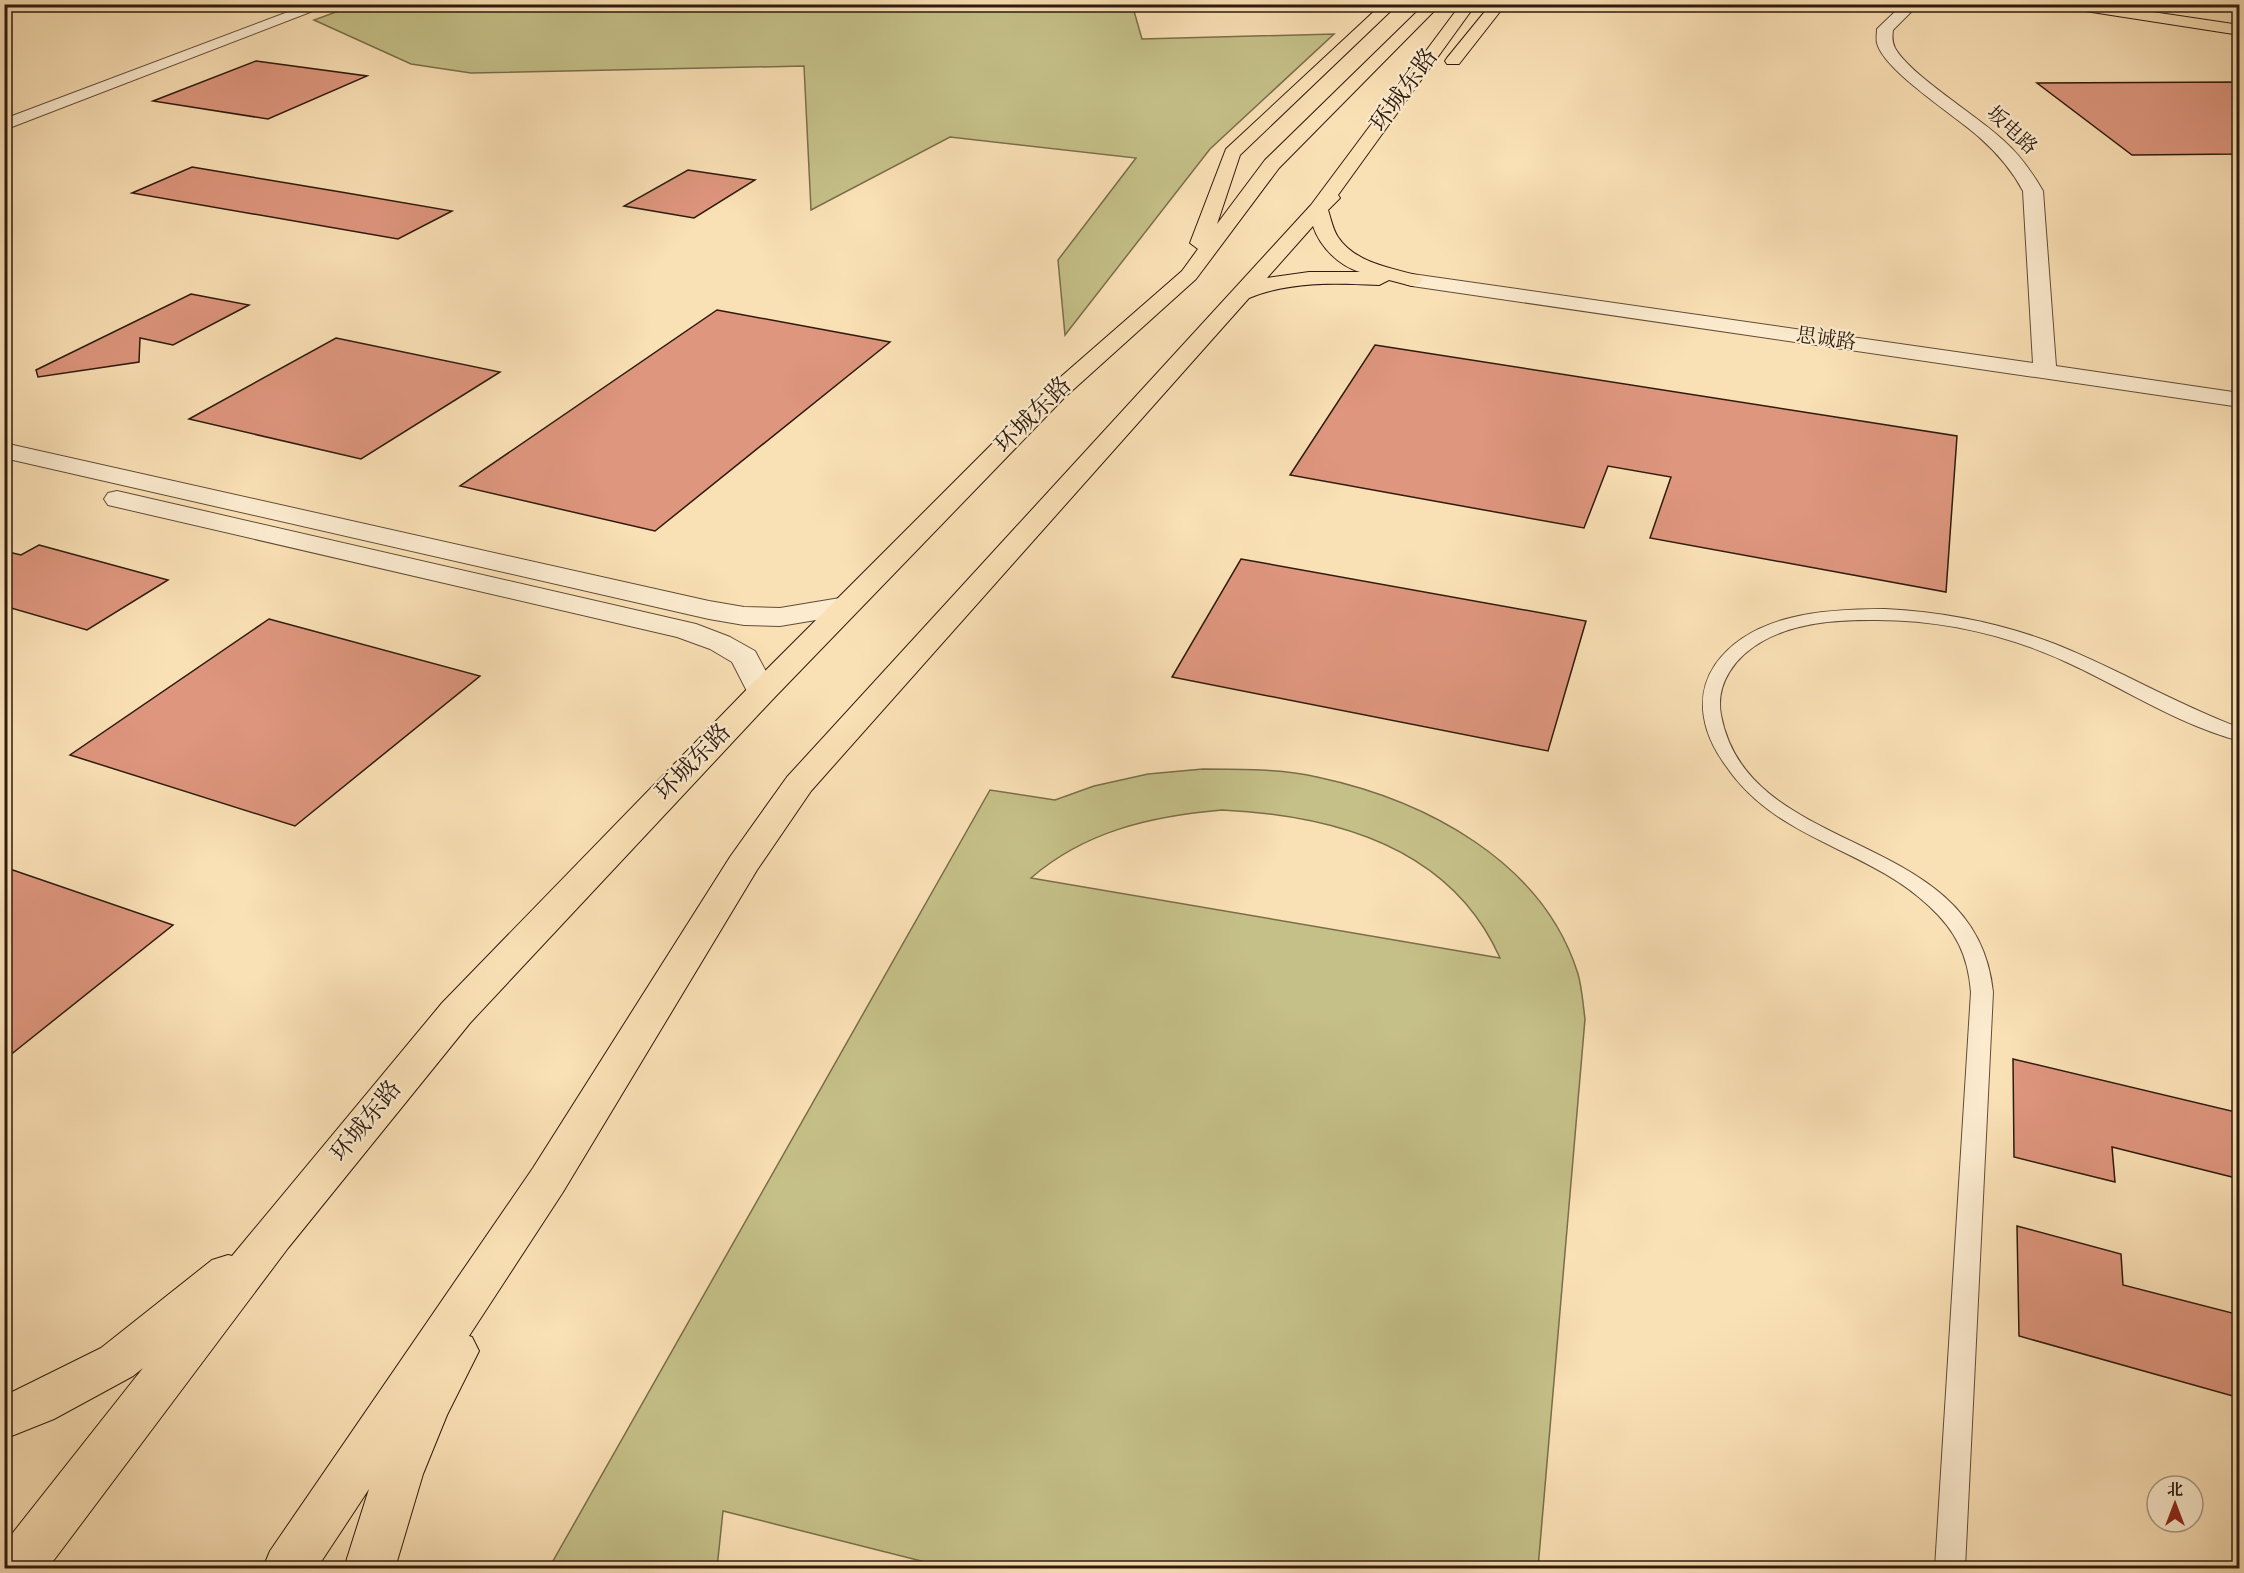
<svg xmlns="http://www.w3.org/2000/svg" width="2244" height="1573" font-family="Vollkorn,'Noto Serif SC',serif">
  <style>
    .green { fill: #c5c088; stroke: #7a6e4a; stroke-width: 1.5; fill-rule: evenodd }
    .building { fill: #de967e; stroke: #2e1b0d; stroke-width: 1.5 }
    .lines { fill: none; stroke-linecap: round; stroke-linejoin: round }
    .service-casing { stroke: #614c37; stroke-width: 2 }
    .minor-casing { stroke: #614c37; stroke-width: 2 }
    .tertiary-casing { stroke: #614c37; stroke-width: 2 }
    .primary-casing { stroke: #2e1b0d; stroke-width: 2 }
    .service { fill: #fcebcf; fill-rule: evenodd }
    .minor { fill: #fcebcf; fill-rule: evenodd }
    .tertiary { fill: #fcebcf; fill-rule: evenodd }
    .primary { fill: #fae0b5; fill-rule: evenodd }
    .labels { text-anchor: middle; dominant-baseline: central; stroke-width: 4.5; stroke-linejoin: round; paint-order: stroke }
    .far-street-label { font-size: 20px; fill: #2e1b0d; stroke: #fcebcf }
    .street-label { font-size: 24px; fill: #2e1b0d; stroke: #fcebcf }
  </style>
  <rect width="100%" height="100%" fill="#fae0b5"/>
  <filter id="stains"><feTurbulence type="fractalNoise" baseFrequency=".00333" numOctaves="4"/><feColorMatrix values="0 0 0 0 .2 0 0 0 0 .09 0 0 0 0 .02 0 0 0 .5 -.17"/></filter>
  <radialGradient id="worn" r=".72"><stop offset=".6" stop-color="#630" stop-opacity="0"/><stop offset="1" stop-color="#630" stop-opacity=".3"/></radialGradient>
  <path class="green" d="M355,5L1132,4L1142,39L1334,34L1210,149L1065,335L1058,260L1136,158L950,137L811,210L804,66L471,73L411,64L314,20Z
    M1203,769C1241,769 1280,769 1317,777C1425,800 1543,861 1578,974C1582,988 1583,1004 1585,1019L1538,1568H949L723,1511L717,1568H549L990,790L1055,800L1094,786L1148,774ZM1222,810C1334,815 1451,847 1500,958L1031,878C1085,831 1152,816 1222,810Z"/>
  <path class="building" d="M256,61L367,76L268,119L153,101Z
    M2240,82V154L2132,155L2037,83Z
    M192,167L341,192L452,211L398,239L132,193Z
    M688,170L755,180L694,218L624,206Z
    M191,294L249,305L173,345L140,338L139,362L38,377L36,370Z
    M717,310L890,342L655,531L460,486Z
    M336,338L500,372L361,459L189,419Z
    M1375,345L1957,436L1946,592L1650,538L1671,477L1608,466L1584,528L1290,475Z
    M39,545L168,580L87,630L4,606V551L21,555Z
    M1241,559L1586,621L1548,751L1172,677Z
    M269,619L480,676L295,826L70,755Z
    M4,867L173,925L4,1060Z
    M2013,1059L2240,1113V1179L2112,1147L2115,1182L2014,1157Z
    M2017,1226L2121,1254L2123,1285L2240,1315V1398L2019,1336Z"/>
  <g class="lines">
    <defs>
      <path id="service" d="M1885,609C1943,612 2001,623 2055,644C2118,669 2176,704 2240,728V741C2183,726 2131,693 2079,668C2014,636 1943,619 1870,620C1834,620 1795,623 1763,641C1736,656 1715,683 1721,715C1748,860 1977,827 1993,992L1965,1568H1935L1971,992C1968,955 1956,931 1929,906C1866,847 1777,841 1726,766C1718,755 1711,743 1707,730C1700,707 1701,686 1715,665C1751,613 1827,609 1885,609Z"/>
      <path id="minor" d="M1903,4H1919L1893,30C1892,37 1892,42 1895,48C1910,75 1978,116 2003,140C2020,155 2032,172 2043,191L2056,366L2240,393V407L1412,286L1405,284L1401,280L1405,276L1412,274L2033,363L2023,191C2012,170 1997,153 1979,137C1956,116 1884,71 1877,43C1876,39 1877,33 1877,29Z"/>
      <path id="tertiary" d="M309,4H331L4,130V119Z
        M4,443L709,601L744,607L780,608L846,597L856,600L860,606L856,612L846,615L780,626L744,625L709,619L4,458Z
        M117,491L696,624L730,637L755,651L777,692L773,699L762,701L751,699L732,662L710,649L677,637L108,505L104,499L108,493Z"/>
      <path id="primary" d="M1382,4H1398L1240,155L1217,224L1265,160L1425,4H1441L1279,168L1196,279L1064,398L773,699L470,1023L288,1248L48,1568H4V1544L143,1368L133,1376L54,1419L4,1439V1396L101,1348L212,1260L228,1255L232,1256L442,1003L751,685L1048,388L1182,271L1198,249L1190,243L1226,149Z
        M1461,4H1476L1338,195L1340,198L1328,210C1331,219 1333,230 1338,237C1355,263 1392,268 1419,276L1423,280L1419,284L1412,286L1389,280L1379,285C1334,283 1291,281 1249,298L811,791L757,870L563,1192L469,1336L472,1337L479,1351L447,1415L423,1474L395,1568H344L369,1489L317,1568H263L270,1551L533,1168L730,857L787,777L1311,205ZM1313,226C1320,247 1339,266 1360,272H1309L1267,278Z
        M1491,4H1506L1459,64H1447L1445,61L1447,58Z
        M2059,4H2099L2240,25V35L2066,8Z"/>
    </defs>
    <use href="#service" class="service-casing"/>
    <use href="#minor" class="minor-casing"/>
    <use href="#tertiary" class="tertiary-casing"/>
    <use href="#primary" class="primary-casing"/>
    <use href="#service" class="service"/>
    <use href="#minor" class="minor"/>
    <use href="#tertiary" class="tertiary"/>
    <use href="#primary" class="primary"/>
  </g>
  <g class="labels">
    <g class="far-street-label">
      <text transform="translate(2011 131) rotate(43)">坂电路</text>
      <text transform="translate(1826 340) rotate(8)">思诚路</text>
    </g>
    <g class="street-label">
      <text transform="translate(1405 91) rotate(-54)">环城东路</text>
      <text transform="translate(1034 416) rotate(-45)">环城东路</text>
      <text transform="translate(694 763) rotate(-46)">环城东路</text>
      <text transform="translate(367 1122) rotate(-51)">环城东路</text>
    </g>
  </g>
  <rect width="2244" height="1573" fill="none" stroke="#fae0b5" stroke-width="24"/>
  <rect x="6" y="6" width="2232" height="1561" fill="none" stroke="#2e1b0d" stroke-width="3"/>
  <rect x="12" y="12" width="2220" height="1549" fill="none" stroke="#2e1b0d" stroke-width="1.5"/>
  <g transform="translate(2175 1504)"><circle r="28" fill="#fcebcf" stroke="#aa9881" stroke-width="1.5"/>
  <path d="M0-4.5L10 22L0 15L-10 22Z" fill="#8f2418"/>
  <text y="-9" font-size="16" font-weight="bold" text-anchor="middle" fill="#2e1b0d">北</text>
  </g>
  <rect width="100%" height="100%" filter="url(#stains)"/>
  <rect width="100%" height="100%" fill="url(#worn)"/>
</svg>
